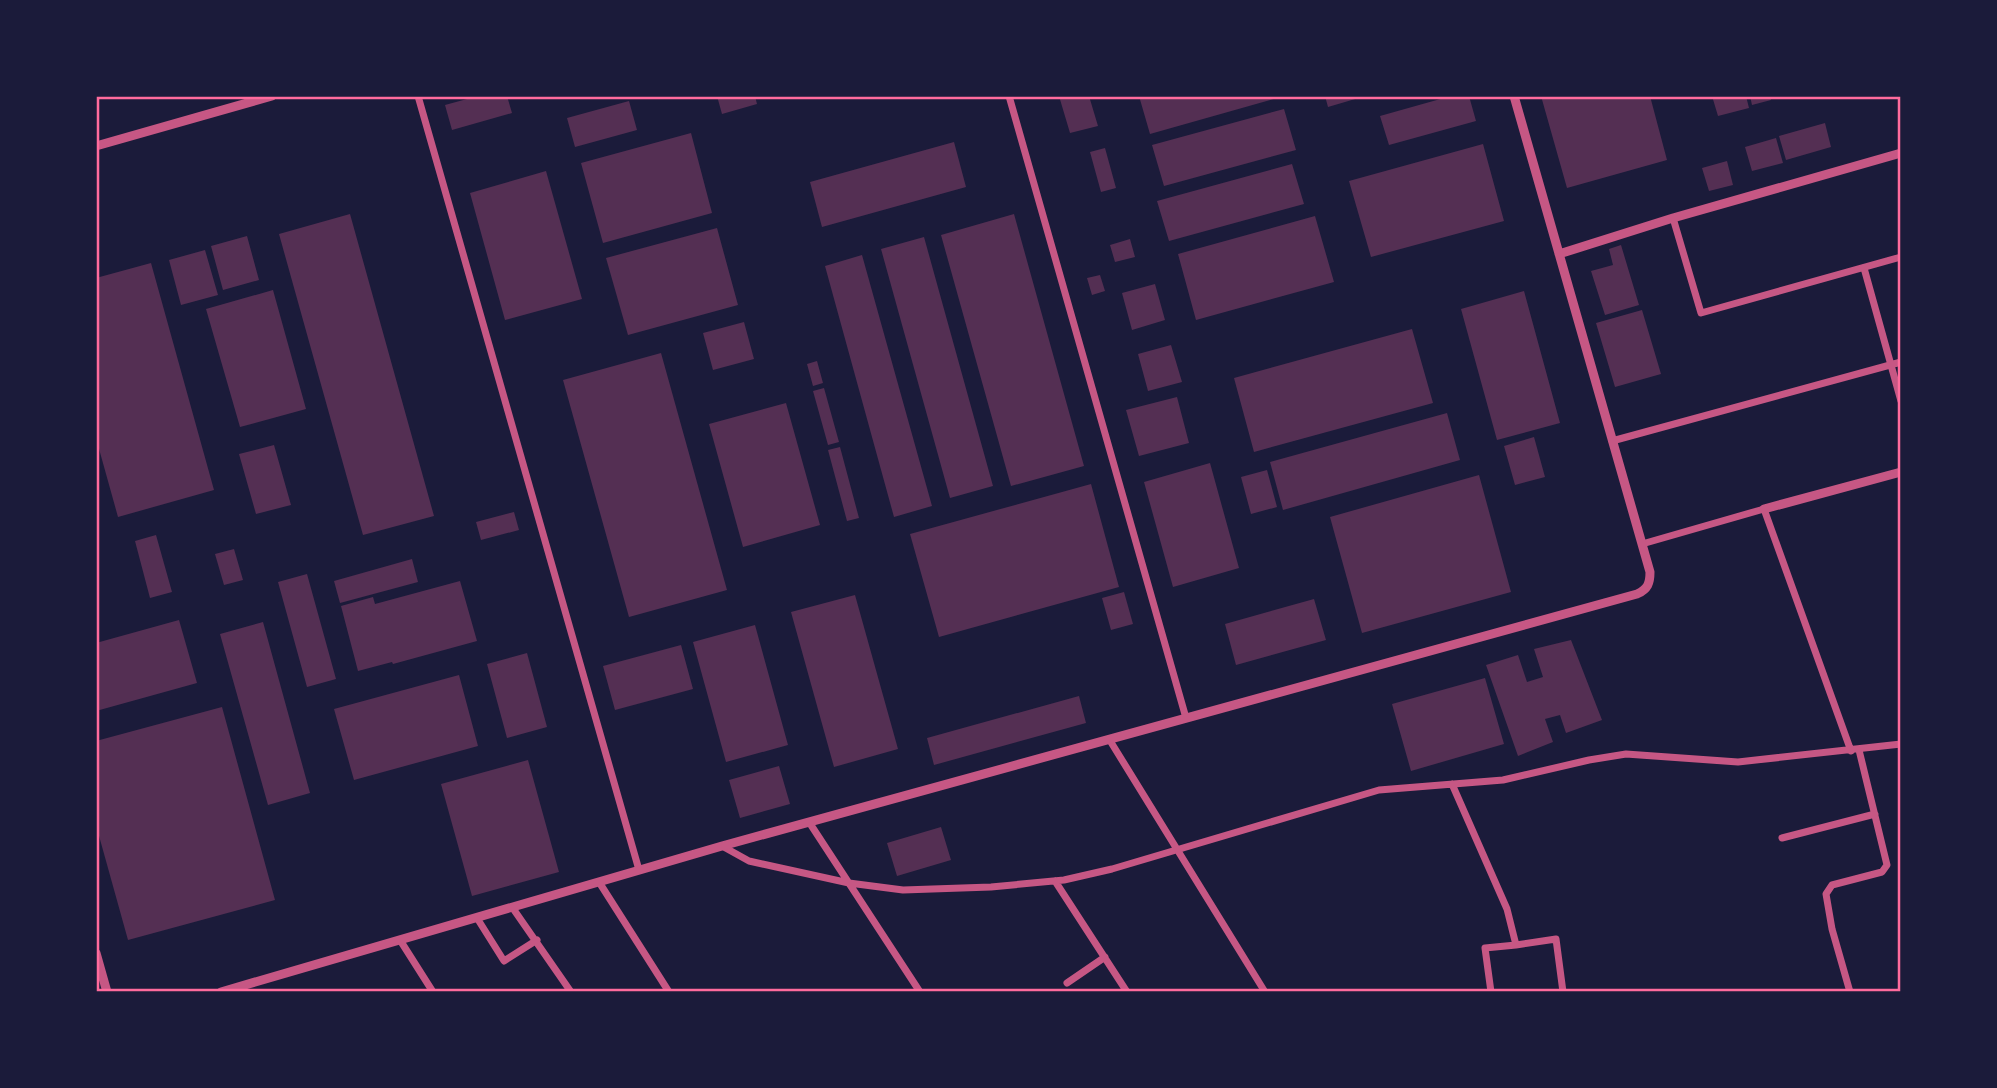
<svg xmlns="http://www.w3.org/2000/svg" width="1997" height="1088" font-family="'Exo 2',sans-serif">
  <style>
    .building { fill: #542f53 }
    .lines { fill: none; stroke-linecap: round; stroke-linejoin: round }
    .minor { stroke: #c65784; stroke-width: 7 }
    .tertiary { stroke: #c65784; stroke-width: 9 }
    .neatline { fill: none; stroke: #ff6b9d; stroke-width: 2.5 }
  </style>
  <rect width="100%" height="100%" fill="#1b1b3a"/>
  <path class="building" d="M478,96H507L512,113L452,130L445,105Z
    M717,96H755L757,104L722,114Z
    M1059,96H1089L1098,126L1070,133Z
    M1139,96H1281V97L1150,134Z
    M1325,96H1362V97L1328,107Z
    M1451,96H1469L1476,121L1389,145L1380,116Z
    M1541,96H1650L1667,160L1567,188Z
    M1712,96H1746L1749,108L1718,116Z
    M1750,96H1770L1771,100L1752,105Z
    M629,101L637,130L575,147L567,118Z
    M1284,109L1296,150L1164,186L1152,145Z
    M1825,123L1831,147L1786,160L1779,136Z
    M691,133L712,213L603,243L581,163Z
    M1776,138L1783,163L1752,171L1745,147Z
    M954,142L966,187L822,227L810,182Z
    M1483,144L1504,221L1371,257L1349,181Z
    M1105,148L1116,188L1101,192L1090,152Z
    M1727,161L1733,185L1709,191L1702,168Z
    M1292,164L1304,204L1169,241L1157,201Z
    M546,171L582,299L505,320L470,193Z
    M350,214L434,516L363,535L279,234Z
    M1014,214L1084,466L1011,486L941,235Z
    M1315,216L1334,282L1196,320L1178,254Z
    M717,228L738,305L628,335L606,258Z
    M247,236L259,280L223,290L211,246Z
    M924,237L993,486L950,498L881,249Z
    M1130,239L1135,257L1115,262L1110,245Z
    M1621,245L1639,305L1605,315L1591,271L1613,265L1609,249Z
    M205,250L218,295L181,305L169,260Z
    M862,255L932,506L894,517L825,266Z
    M151,263L214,490L118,517L96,438V278Z
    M1100,275L1105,291L1092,295L1087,278Z
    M1155,284L1165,320L1132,330L1122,293Z
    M273,290L306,409L240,427L206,309Z
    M1524,291L1560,423L1497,440L1461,309Z
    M1642,310L1661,374L1615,387L1596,323Z
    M744,322L754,359L713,370L703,333Z
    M1412,329L1433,403L1254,452L1234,378Z
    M1171,345L1182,382L1148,391L1138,354Z
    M661,353L727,590L629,617L563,380Z
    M817,361L823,383L813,386L807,364Z
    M824,388L839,442L828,445L813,391Z
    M1177,397L1189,443L1139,456L1126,410Z
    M786,403L820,525L743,547L709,424Z
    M1447,413L1460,460L1283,510L1270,462Z
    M1534,437L1545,477L1515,485L1504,446Z
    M274,445L291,505L256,514L239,454Z
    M840,447L859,518L847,521L828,450Z
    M1210,463L1239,568L1173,587L1144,482Z
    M1267,470L1277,507L1251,514L1241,477Z
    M1479,475L1511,592L1362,633L1330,517Z
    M1091,484L1119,587L939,637L910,534Z
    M514,512L519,530L481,540L476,522Z
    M156,535L172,592L150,598L135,541Z
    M234,549L243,580L224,585L215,554Z
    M412,559L418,582L340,603L334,581Z
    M307,574L336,679L307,687L278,582Z
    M460,581L477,641L393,664L392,662L358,671L341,606L373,597L375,604Z
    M1124,592L1133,624L1111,630L1102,598Z
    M855,595L898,749L834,767L791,612Z
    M1314,599L1326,640L1236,665L1225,624Z
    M179,620L197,683L96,711V643Z
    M263,622L310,793L268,805L220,634Z
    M755,625L788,745L726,762L693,642Z
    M1571,640L1602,720L1566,733L1560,715L1545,719L1553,742L1518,756L1486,665L1518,655L1527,682L1543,677L1534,649Z
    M681,645L693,689L615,710L603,666Z
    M527,653L547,727L507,738L487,664Z
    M459,675L478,746L354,780L334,709Z
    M1485,678L1504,744L1411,771L1392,704Z
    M1079,696L1086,723L934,765L927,738Z
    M222,707L275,900L128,940L96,825V741Z
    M528,760L559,872L472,896L441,784Z
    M779,766L790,804L740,818L729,780Z
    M941,827L951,860L897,876L887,843Z"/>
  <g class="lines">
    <path class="minor" d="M418,96L639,870
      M1009,96L1186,718
      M1673,218L1701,313L1901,257
      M1864,268L1901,401
      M1612,441L1901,362
      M1642,544L1764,509L1851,751
      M1109,739L1265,992
      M1452,784L1507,909L1516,945L1485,948L1491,992
      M809,822L920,992
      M1782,838L1875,814
      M722,846L749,861L849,883L903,890L991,887L1064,880L1112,869L1379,790L1503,780L1589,760L1626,754L1738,762L1901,744
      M1055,881L1127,992
      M599,882L669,992
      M512,907L571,992
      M477,918L504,961L537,940
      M400,940L433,992
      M1516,945L1556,939L1563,992
      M1067,983L1105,957
      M1850,992L1832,929L1826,894L1832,885L1882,872L1887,865L1859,750"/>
    <path class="tertiary" d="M96,146L272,96
      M1559,254L1673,218L1901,153
      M1764,509L1901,472
      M96,953L107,992
      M221,992L722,846L1637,594C1648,589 1650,583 1650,572L1514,96"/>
  </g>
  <rect width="1997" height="1088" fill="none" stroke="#1b1b3a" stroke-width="196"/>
  <rect x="98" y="98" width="1801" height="892" class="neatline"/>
</svg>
